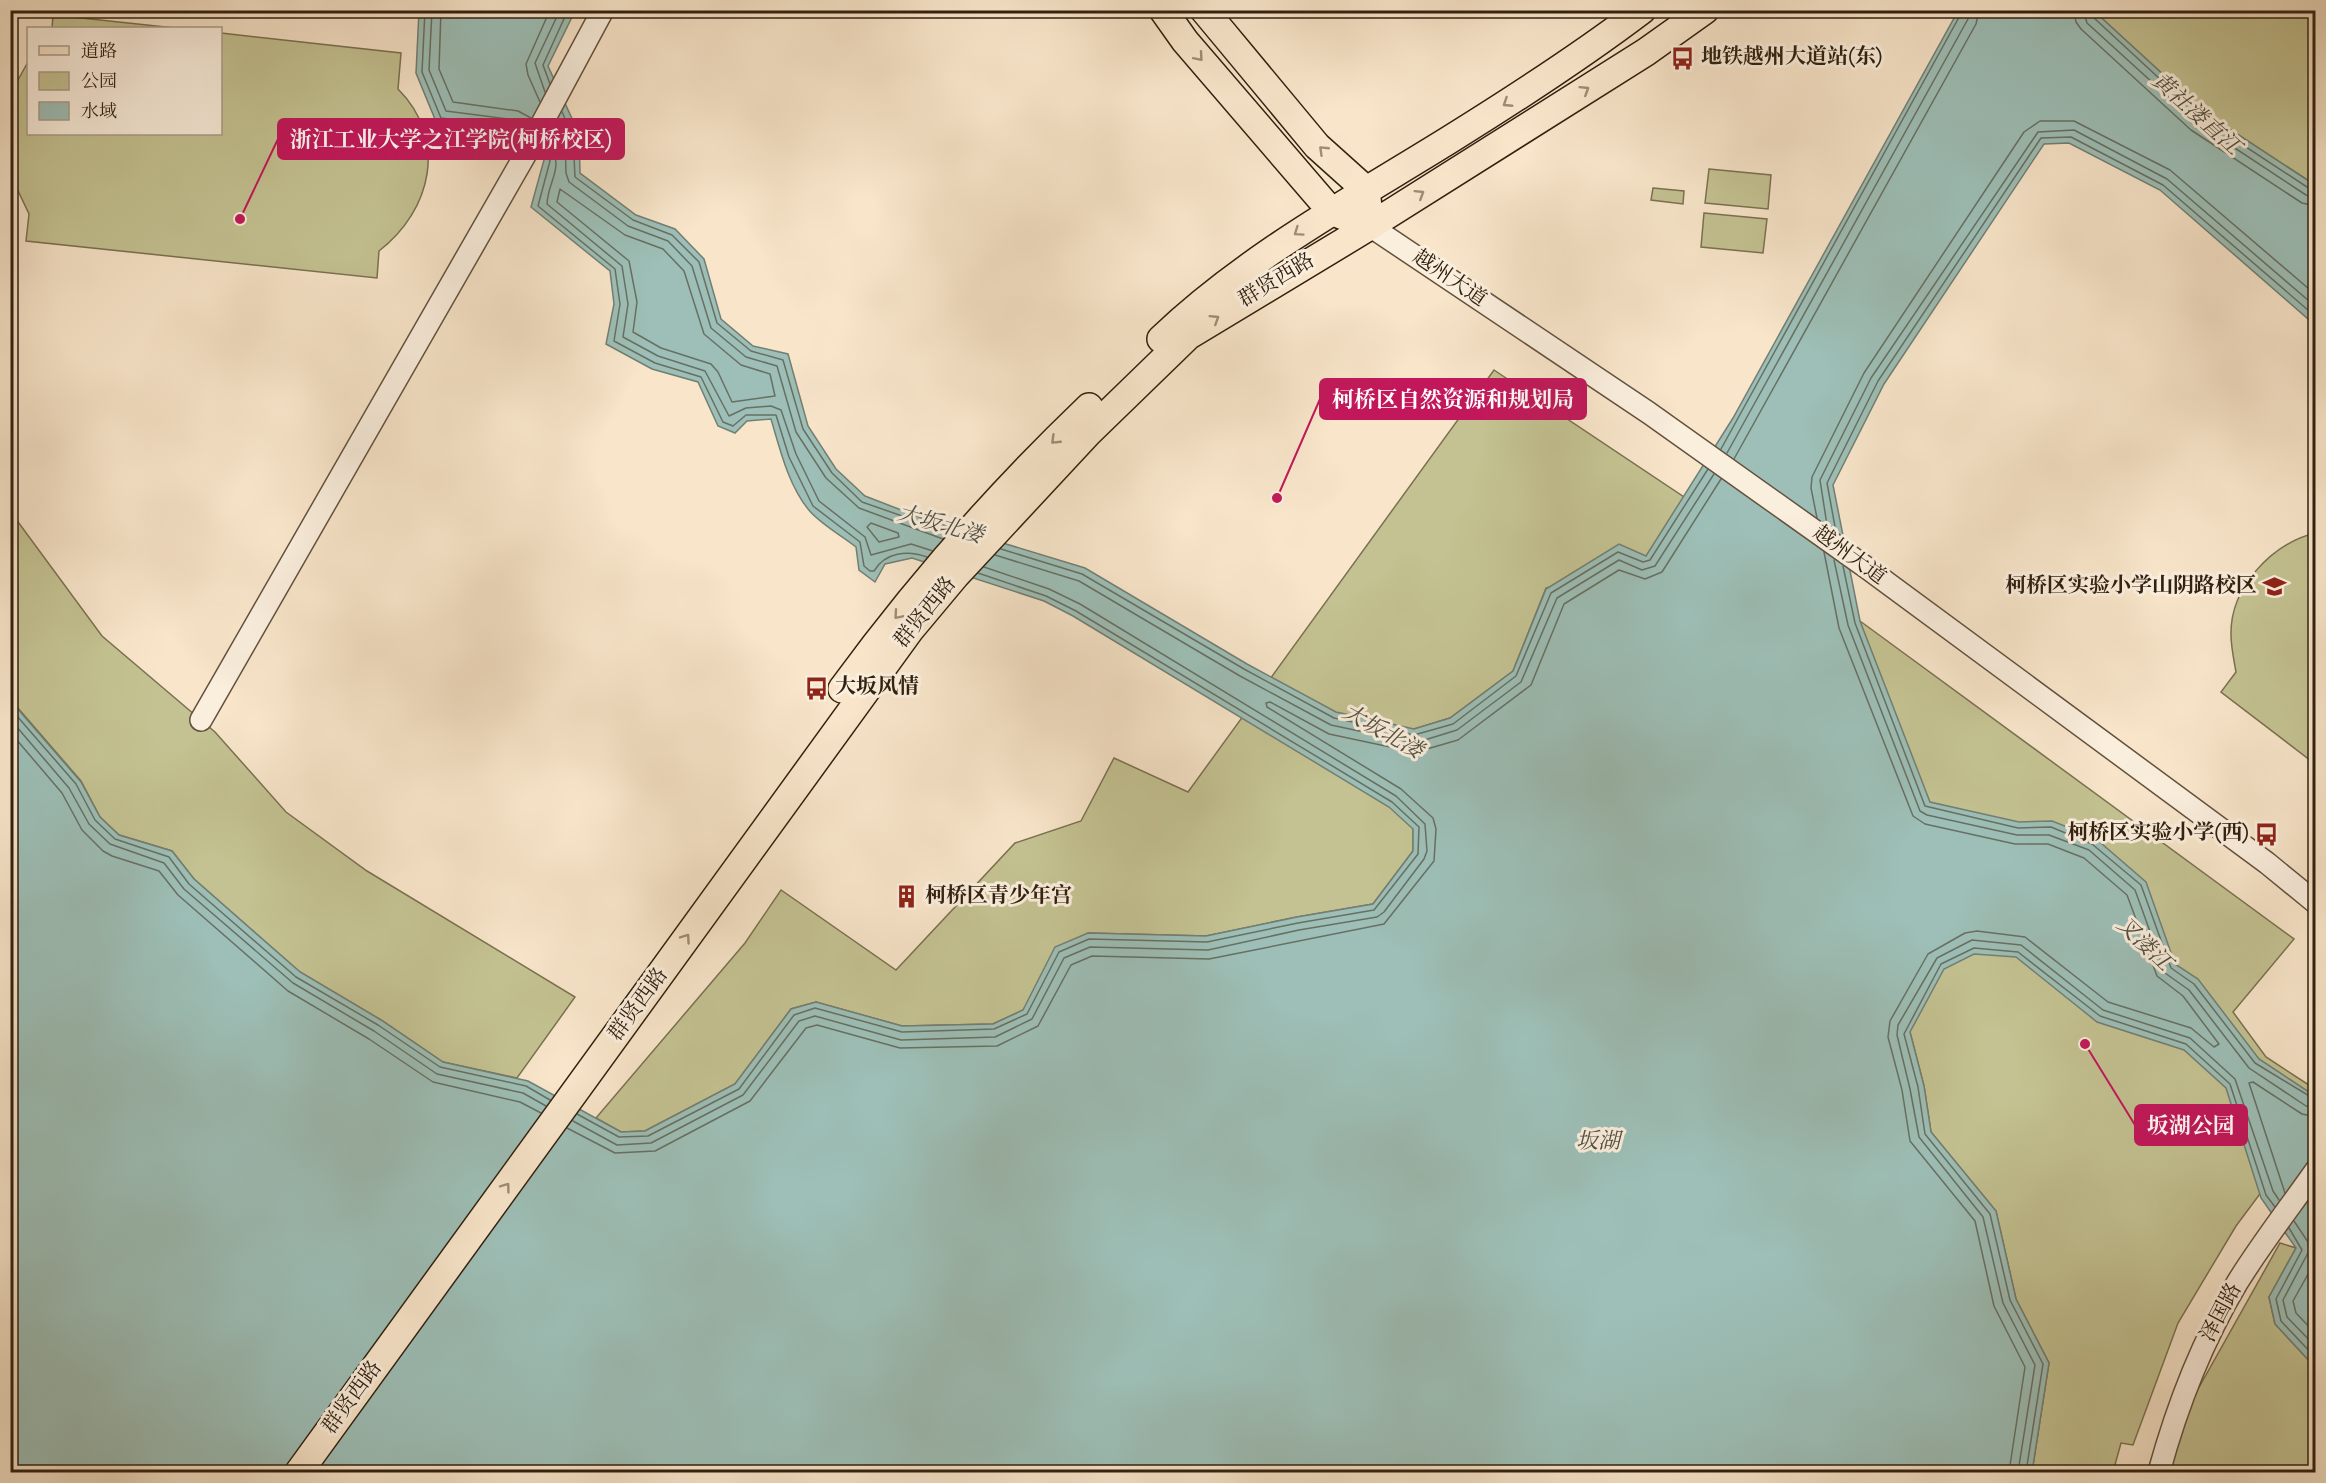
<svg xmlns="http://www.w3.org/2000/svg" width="2326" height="1483" font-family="'Sorts Mill Goudy','Noto Serif SC',serif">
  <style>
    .green { fill: #c4c292; stroke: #7a7150; stroke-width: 1.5 }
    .water { fill: #9dbfb7; stroke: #727f74; stroke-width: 1.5 }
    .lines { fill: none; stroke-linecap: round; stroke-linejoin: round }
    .shore { stroke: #677063; stroke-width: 1.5 }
    .minor-casing { stroke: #63513e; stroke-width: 24 }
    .major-casing { stroke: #31200f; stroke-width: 30 }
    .minor { stroke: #faeedd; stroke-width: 21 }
    .major { stroke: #f8e5ca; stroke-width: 27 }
    .oneway { stroke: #9e8c76 }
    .labels { text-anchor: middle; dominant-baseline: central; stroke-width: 6; stroke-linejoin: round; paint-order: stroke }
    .poi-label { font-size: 21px; font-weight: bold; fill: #31200f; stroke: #faeedd; text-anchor: start }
    .street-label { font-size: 21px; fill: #31200f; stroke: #faeedd }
    .water-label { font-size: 22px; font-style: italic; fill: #515041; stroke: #faeedd }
    .leader { fill: none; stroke: #c2185b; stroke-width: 2 }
    .callout-dot { fill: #c2185b; stroke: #faeedd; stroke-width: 2 }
    .callout { fill: #c2185b; stroke: #c2185b; stroke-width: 2 }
    .callout-label { font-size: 22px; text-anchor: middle; font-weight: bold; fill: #fff }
  </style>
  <rect width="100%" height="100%" fill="#f8e5ca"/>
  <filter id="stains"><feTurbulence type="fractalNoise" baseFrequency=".00333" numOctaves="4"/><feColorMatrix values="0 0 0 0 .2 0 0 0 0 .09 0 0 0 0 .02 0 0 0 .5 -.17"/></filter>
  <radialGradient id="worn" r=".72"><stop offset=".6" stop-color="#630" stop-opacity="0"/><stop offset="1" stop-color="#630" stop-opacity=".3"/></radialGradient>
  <path class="green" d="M2094,11H2315V185L2205,113Z
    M53,15L175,28H52Z
    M221,33L401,53L398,89C448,139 432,210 379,251L377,278L26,241L29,214L11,176L10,106L18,80L28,62V134H220Z
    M1709,169L1771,175L1768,209L1705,203Z
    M1653,188L1684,191L1683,204L1651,200Z
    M1704,213L1767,219L1763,253L1701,247Z
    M1494,370L1684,497L1646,557L1546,588L1513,671L1450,718L1414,729L1413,851L1373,904L1297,917L1206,936L1088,933L1023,1010L993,1024L902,1026L816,1002L791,1009L735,1084L645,1131L621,1132L596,1118L745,943L781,890L896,970L1015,843L1081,821L1114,758L1188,792Z
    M10,511L102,636L215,732L286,812L367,871L575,997L517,1078L443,1062L381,1020L300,972L194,879L172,851L119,835L100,817L81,781L11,700Z
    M2315,533H2316L2315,764L2221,692L2236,672C2234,660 2231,647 2231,635C2230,587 2272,544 2315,533Z
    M1860,621L2294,939L2233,1012L2266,1057L2315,1089V1120L2236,1226L2178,1323L2133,1445L2121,1443L2113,1472H2032L2049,1363L2016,1299L1996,1211L1931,1132L1924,1086L1910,1032Z
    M2280,1243L2296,1248L2269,1297L2275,1324L2315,1367V1472H2168L2188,1407Z"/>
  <path class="water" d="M419,11H575L548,66L579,134L580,173L636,215L675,229L704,259L721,319L753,346L788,354L808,426L836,469L865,496L927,520L1085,568L1247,664L1336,712L1414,729L1450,718L1513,671L1546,589L1619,544L1646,556L1733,418L1958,11H2094L2205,113L2315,185V325L2160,190L2069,143L2044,144L1884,384L1833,485L1860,621L1930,802L2019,822L2052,821L2095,838L2146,882L2175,964L2198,979L2259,1059L2315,1096V1367L2275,1324L2269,1297L2296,1248L2261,1198L2226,1088L2184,1050L2097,1022L2016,957L1974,954L1944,969L1910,1032L1924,1086L1931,1132L1996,1211L2016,1299L2049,1363L2032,1472H11L10,700L81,782L100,817L119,835L172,851L194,879L300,972L381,1020L443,1062L528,1081L621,1132L645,1131L735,1084L791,1009L816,1002L902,1026L993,1024L1023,1010L1055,947L1088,933L1206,936L1297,917L1373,904L1413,851V829L1389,807L1073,616L1044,601L912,558L885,564L875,582L859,570L856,547C841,535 820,524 808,509C788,484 780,449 771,419L747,421L735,433L718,426L698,382L652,369L606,344L614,304L610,271L531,207L544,160L514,133L437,124L416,73Z"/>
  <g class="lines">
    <path class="shore" d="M425,10L422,72L441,118L515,127L523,133
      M432,10L429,70L446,111L516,120L527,126
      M441,10L439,69L453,102L518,111L531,118
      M2074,10L2076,22L2081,29L2191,130L2302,203L2316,206
      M2083,10L2087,23L2197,123L2306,195L2316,197
      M2090,10L2093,17L2202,118L2310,189L2316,190
      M550,84L543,65L568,10
      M545,92L535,63L560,10
      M540,102L528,75L526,64L550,10
      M562,112L573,136L575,177L633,220L672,235L699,262L717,323L751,351L783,360L803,429L832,473L862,502L948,532
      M558,120L565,137L566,173L569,182L628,226L668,241L692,266L711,328L746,357L777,366L796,432L826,478L859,508L943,539
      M545,143C568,164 548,179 547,204L622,266L628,304L623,337L658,356L705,371L729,416L746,408L771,406L781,410L796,454L819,501L865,537L871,555L911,544L933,551
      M542,150L550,161L538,206L615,269L620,304L614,341L655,363L701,377L723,422L733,426L746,415H776L789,457L813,506L860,542L864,566L870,571H874C885,552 908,550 927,557
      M560,189L625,235L663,249L684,271L704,334L741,365L770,374L775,396L732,402L718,372L711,364L661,348L633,332L637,302L629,261L557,202Z
      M1721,449L1963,10
      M1727,453L1968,19L1970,10
      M1734,459L1976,24L1979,10
      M1817,518L1811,488L1812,477L1864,373L2024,132L2040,121H2074L2170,170L2316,295
      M871,523L898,533L899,537L879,542L867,527Z
      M1827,525L1820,480L1871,378L2038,132L2074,130L2167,179L2316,307
      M1836,532L1827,483L1878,381L2041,138L2071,137L2163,185L2316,317
      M1001,549L1082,574L1244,669L1334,718L1414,735L1453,724L1516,676L1551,593L1618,552L1643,562L1650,560L1708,469
      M1824,552L1839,628L1913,816L1925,824L2015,844H2048L2084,858L2127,895L2157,976L2183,996L2219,1044L2214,1047L2191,1028L2108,1002L2025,937L1977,931L1965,933L1928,954L1890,1021L1888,1037L1902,1090L1910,1141L1975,1221L1994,1306L2025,1367L2009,1472
      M995,555L1079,581L1240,676L1331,725L1415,743L1457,730L1521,682L1557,598L1619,560L1642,570L1655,566L1714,474
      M1834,560L1848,625L1920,811L1927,815L2017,835H2049L2089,850L2135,890L2165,973L2189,990L2249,1068L2306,1106L2316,1108
      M1843,566L1855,623L1925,806L2018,828L2051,827L2092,844L2141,885L2171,968L2194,984L2255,1063L2316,1100
      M10,708L76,784L95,820L115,839L169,857L189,884L296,977L378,1025L440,1067L526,1086L550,1100
      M10,719L69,788L89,824L110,844L164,863L184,889L293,983L374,1031L437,1074L523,1093L546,1106
      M10,732L62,793L82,830L103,851L112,856L159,871L178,895L288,991L369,1039L433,1082L520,1102L541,1113
      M577,1114L619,1137L648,1136L739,1089L794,1015L815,1008L902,1032L994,1029L1027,1014L1059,952L1089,939L1207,942L1298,923L1374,910L1418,854L1419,827L1392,802L1076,611L1046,596L978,573
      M573,1121L617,1145L651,1143L743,1095L799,1021L815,1016L901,1040L995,1037L1032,1019L1064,958L1090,947L1208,950L1299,930L1377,917L1384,912L1424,859L1427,851L1425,824L1396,796L1080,604L1049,589L984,567
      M567,1128L615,1153L655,1151L750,1101L806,1028L817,1025L900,1048L997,1046L1038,1026L1071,965L1092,956L1209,959L1384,924L1434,861L1436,829L1433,818L1401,789L1267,707L1266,703L1270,702L1329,734L1409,751H1420L1458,740L1531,685L1564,604L1619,570L1645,579L1662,572L1721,479
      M2285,1193L2249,1083L2253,1082L2302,1114L2316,1117
      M2294,1221L2308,1242L2309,1251L2283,1300L2287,1317L2316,1347
      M2289,1228L2302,1250L2276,1299L2281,1321L2316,1358
      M2316,1260L2293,1301L2296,1313L2316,1334
      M2018,1472L2035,1365L2003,1303L1983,1217L1919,1137L1910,1089L1897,1035L1898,1025L1937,958L1972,940L2021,945L2103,1010L2190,1038L2235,1079L2273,1191L2279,1200
      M2026,1472L2043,1364L2010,1300L1990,1214L1925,1134L1918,1087L1904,1034L1941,964L1974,948L2018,952L2100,1016L2186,1044L2230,1084L2266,1195L2275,1207"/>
    <defs>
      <path id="minor" d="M1370,226L1649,413L1867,568L2267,863L2316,903
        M201,720L524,157L603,10
        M2159,1472C2177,1406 2202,1342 2237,1283C2261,1244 2290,1207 2316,1170"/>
      <path id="major" d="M1163,10L1185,41L1331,211L1346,217
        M1204,10L1317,146L1366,190L1368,207
        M1161,339C1246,258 1349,202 1449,140C1515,99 1580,57 1642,10
        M842,689C916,588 999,493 1089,407
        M299,1472L910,630L956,575L1088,433L1188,336L1370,226L1646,52L1705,10"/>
    </defs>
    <use href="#minor" class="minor-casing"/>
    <use href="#major" class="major-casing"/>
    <use href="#minor" class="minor"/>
    <use href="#major" class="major"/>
  </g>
  <defs><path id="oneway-chevron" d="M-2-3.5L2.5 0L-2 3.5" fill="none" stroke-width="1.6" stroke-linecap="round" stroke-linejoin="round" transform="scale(1.5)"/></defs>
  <g class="oneway">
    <use href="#oneway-chevron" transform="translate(1199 57) rotate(49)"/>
    <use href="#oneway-chevron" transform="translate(1585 90) rotate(-32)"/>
    <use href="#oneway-chevron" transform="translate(1507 103) rotate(147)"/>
    <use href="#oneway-chevron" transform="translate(1323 150) rotate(-136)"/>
    <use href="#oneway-chevron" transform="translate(1420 194) rotate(-32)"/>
    <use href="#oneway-chevron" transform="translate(1298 232) rotate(145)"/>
    <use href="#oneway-chevron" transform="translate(1215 319) rotate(-32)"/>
    <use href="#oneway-chevron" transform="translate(1055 440) rotate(136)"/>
    <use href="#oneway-chevron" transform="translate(898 615) rotate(131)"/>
    <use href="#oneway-chevron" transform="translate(686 938) rotate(-55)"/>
    <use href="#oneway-chevron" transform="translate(506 1187) rotate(-54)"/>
  </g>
  <defs>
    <symbol id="bus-bare" viewBox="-9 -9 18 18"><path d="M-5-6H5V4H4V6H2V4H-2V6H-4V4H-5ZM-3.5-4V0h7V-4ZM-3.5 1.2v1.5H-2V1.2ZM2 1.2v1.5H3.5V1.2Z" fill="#8f2418" stroke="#faeedd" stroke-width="2.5" paint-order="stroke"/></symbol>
    <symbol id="school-bare" viewBox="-9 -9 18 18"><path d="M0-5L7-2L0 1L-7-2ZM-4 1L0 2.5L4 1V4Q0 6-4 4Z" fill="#8f2418" stroke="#faeedd" stroke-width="2.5" paint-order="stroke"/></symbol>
    <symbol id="building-bare" viewBox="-9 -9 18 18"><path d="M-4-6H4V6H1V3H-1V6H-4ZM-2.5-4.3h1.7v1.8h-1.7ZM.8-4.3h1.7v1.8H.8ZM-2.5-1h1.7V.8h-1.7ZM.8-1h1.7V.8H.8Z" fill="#8f2418" stroke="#faeedd" stroke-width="2.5" paint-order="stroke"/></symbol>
  </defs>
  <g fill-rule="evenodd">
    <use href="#bus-bare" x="1666" y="42" width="33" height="33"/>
    <use href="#school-bare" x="2258" y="570" width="33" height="33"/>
    <use href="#bus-bare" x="800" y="672" width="33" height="33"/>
    <use href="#bus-bare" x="2250" y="818" width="33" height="33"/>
    <use href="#building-bare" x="890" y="880" width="33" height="33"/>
  </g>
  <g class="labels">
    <g class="poi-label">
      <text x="1701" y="58">地铁越州大道站(东)</text>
      <text x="2257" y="587" text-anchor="end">柯桥区实验小学山阴路校区</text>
      <text x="835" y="688">大坂风情</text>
      <text x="2249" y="834" text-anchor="end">柯桥区实验小学(西)</text>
      <text x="925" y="897">柯桥区青少年宫</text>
    </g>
    <g class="street-label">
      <text transform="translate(1449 279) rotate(34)">越州大道</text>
      <text transform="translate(1277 281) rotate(-31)">群贤西路</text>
      <text transform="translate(1849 556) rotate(36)">越州大道</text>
      <text transform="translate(926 613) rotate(-51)">群贤西路</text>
      <text transform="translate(639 1005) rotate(-54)">群贤西路</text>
      <text transform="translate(2222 1313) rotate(-62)">泽国路</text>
      <text transform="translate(353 1398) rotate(-54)">群贤西路</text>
    </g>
    <g class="water-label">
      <text transform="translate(2195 115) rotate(42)">黄社溇直江</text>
      <text transform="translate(940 526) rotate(16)">大坂北溇</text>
      <text transform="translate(1382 733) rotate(29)">大坂北溇</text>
      <text transform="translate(2143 945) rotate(44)">叉溇江</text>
      <text x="1598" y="1143">坂湖</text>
    </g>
  </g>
  <path class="leader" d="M240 219L278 139M1277 498L1320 399M2085 1044L2135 1125"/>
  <g class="callout-dot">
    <circle cx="240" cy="219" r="6"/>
    <circle cx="1277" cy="498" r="6"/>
    <circle cx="2085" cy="1044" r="6"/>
  </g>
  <g class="callout">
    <rect x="278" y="119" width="346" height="40" rx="6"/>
    <rect x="1320" y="379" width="266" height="40" rx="6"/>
    <rect x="2135" y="1105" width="112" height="40" rx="6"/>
  </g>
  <g class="callout-label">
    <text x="451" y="147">浙江工业大学之江学院(柯桥校区)</text>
    <text x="1453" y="407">柯桥区自然资源和规划局</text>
    <text x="2191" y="1133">坂湖公园</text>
  </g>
  <rect width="2326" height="1483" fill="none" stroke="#f8e5ca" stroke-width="36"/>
  <rect x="12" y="12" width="2302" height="1459" fill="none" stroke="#31200f" stroke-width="3"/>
  <rect x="18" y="18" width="2290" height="1447" fill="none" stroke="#31200f" stroke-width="1.5"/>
  <rect x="27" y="27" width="195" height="108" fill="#faeedd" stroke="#aa9c8b" stroke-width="1.5"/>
  <rect x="39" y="46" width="30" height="9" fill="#f8e5ca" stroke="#aa9c8b" stroke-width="1.5"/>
  <text x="81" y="57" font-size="18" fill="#31200f">道路</text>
  <rect x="39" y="72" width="30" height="18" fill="#c4c292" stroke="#aa9c8b" stroke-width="1.5"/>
  <text x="81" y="87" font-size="18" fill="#31200f">公园</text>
  <rect x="39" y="102" width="30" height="18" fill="#9dbfb7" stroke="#aa9c8b" stroke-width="1.5"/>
  <text x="81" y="117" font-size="18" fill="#31200f">水域</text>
  <rect width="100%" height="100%" filter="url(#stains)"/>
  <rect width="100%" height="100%" fill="url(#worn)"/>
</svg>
